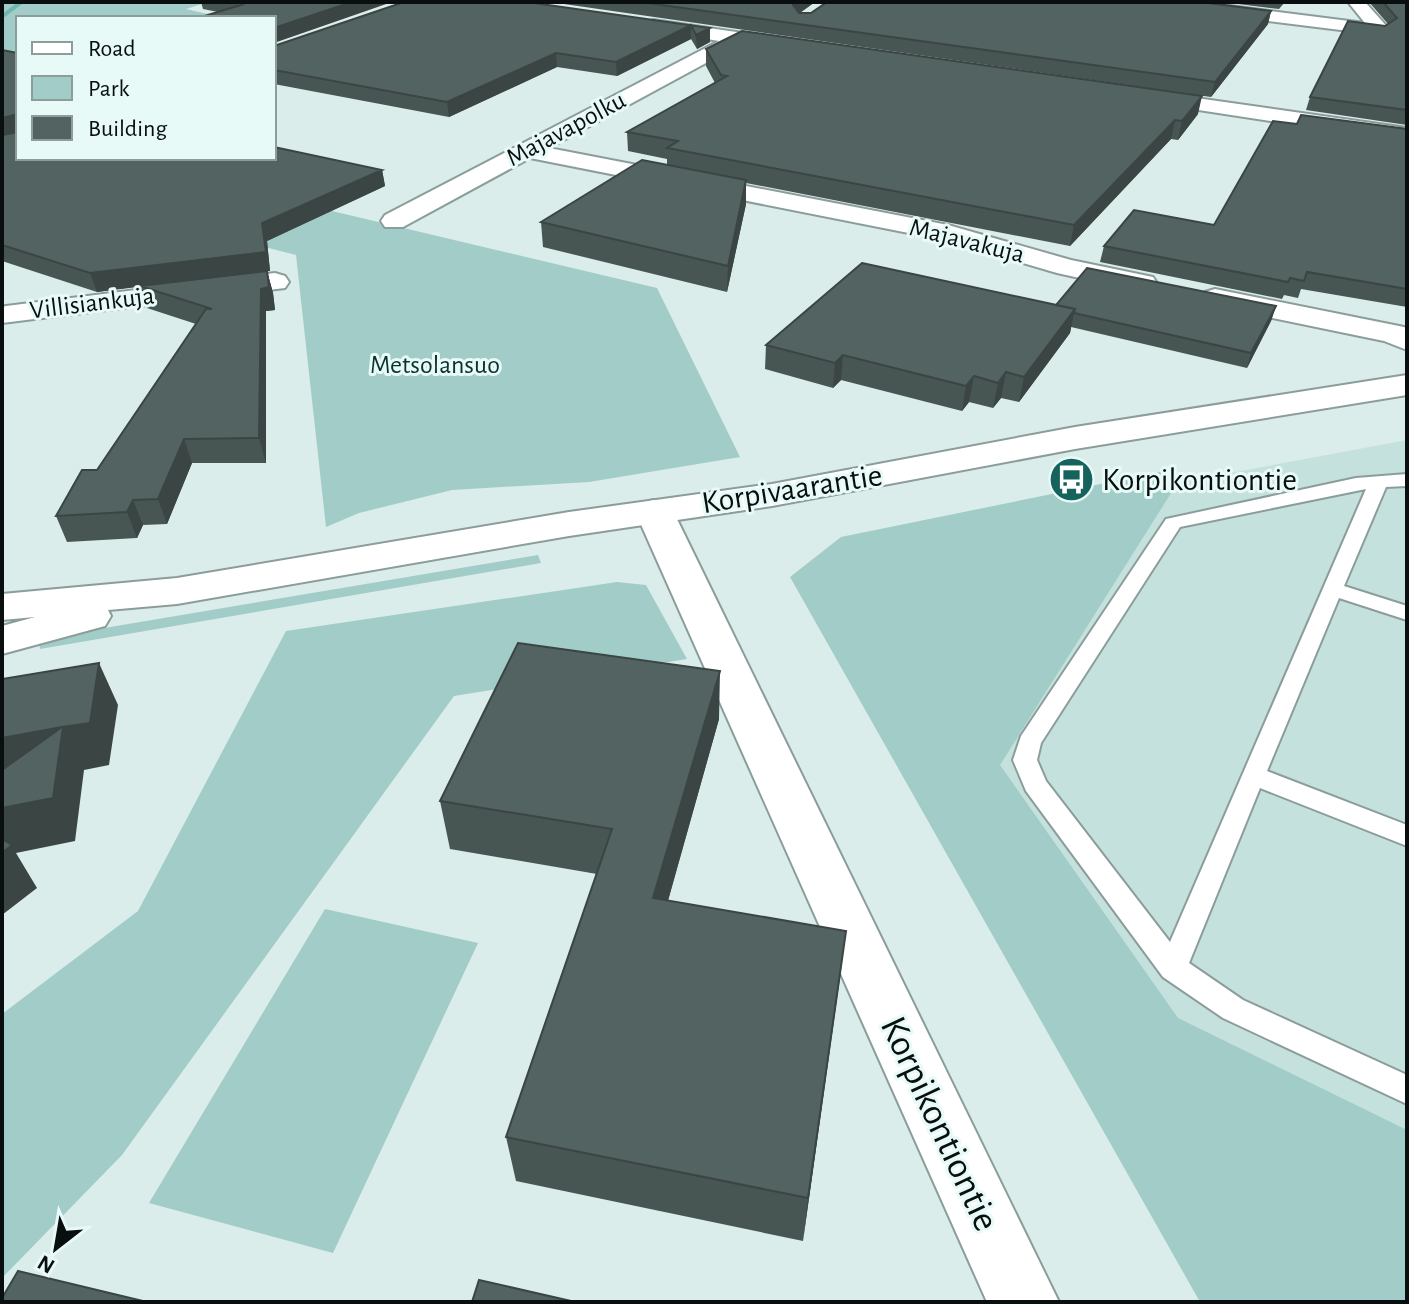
<svg xmlns="http://www.w3.org/2000/svg" width="1409" height="1304" font-family="'Alegreya Sans',sans-serif">
  <style>
    .built { fill: #c5e1dd }
    .green { fill: #a2ccc7 }
    .lines { fill: none; stroke-linecap: round; stroke-linejoin: round }
    .stream { fill: #6fb8b0; fill-rule: evenodd }
    .lane-casing { stroke: #8b9d9a; stroke-width: 4 }
    .street-casing { stroke: #8b9d9a; stroke-width: 4 }
    .secondary-casing { stroke: #8b9d9a; stroke-width: 4 }
    .lane { fill: #fff; fill-rule: evenodd }
    .street { fill: #fff; fill-rule: evenodd }
    .secondary { fill: #fff; fill-rule: evenodd }
    .wall { fill: #475553 }
    .shaded-wall { fill: #3a4544 }
    .building { fill: #536361; stroke: #3a4544; stroke-width: 2 }
    .labels { text-anchor: middle; dominant-baseline: central; stroke-width: 6; stroke-linejoin: round; paint-order: stroke }
    .far-street-label { font-size: 26px; fill: #090f0e; stroke: #e7faf7 }
    .far-park-label { font-size: 26px; fill: #0d322e; stroke: #e7faf7 }
    .poi-label { font-size: 32px; fill: #090f0e; stroke: #e7faf7; text-anchor: start }
    .street-label { font-size: 32px; fill: #090f0e; stroke: #e7faf7 }
    .near-street-label { font-size: 38px; fill: #090f0e; stroke: #e7faf7 }
  </style>
  <rect width="100%" height="100%" fill="#daedea"/>
  <path class="built" d="M1407,440V1302H1263L860,542Z"/>
  <path class="green" d="M2,2H208L186,9L225,18H18V58L2,63Z
    M2,133L18,158H108L657,288L740,457L589,482L452,490L359,513L326,527L296,255L2,180Z
    M1160,472L1178,482L1000,765L1178,1018L1407,1130V1302H1200L790,577L841,537Z
    M538,555L541,563L40,649L39,639Z
    M617,582L646,585L687,659L454,696L122,1155L2,1278V1014L138,911L286,631Z
    M325,909L478,943L333,1253L149,1203Z"/>
  <g class="lines">
    <path class="stream" d="M18,2H25L2,19V14Z"/>
    <defs>
      <path id="lane" d="M1407,474V486L1386,487L1344,586L1407,606V620L1339,598L1267,771L1407,825V846L1260,788L1189,963L1243,1000L1407,1075V1104L1223,1018L1163,977L1026,791L1013,760L1021,736L1166,519L1356,478ZM1366,489L1170,942L1046,781L1037,760L1041,743L1180,527Z"/>
      <path id="street" d="M1149,2H1198L1365,23L1348,2H1365L1390,30L1381,35L1157,7Z
        M653,20L791,40L800,46L791,52L741,44L549,148L948,225L1071,260L1153,277L1157,283L1153,289L1143,292L1057,273L944,240L530,158L403,227H385L381,221L385,215L719,41L647,29L644,25Z
        M1140,90L1407,128V142L1133,100L1130,96L1133,92Z
        M275,273L285,276L289,282L285,288L2,323V307L6,306Z
        M1215,289L1404,327L1407,329V350L1384,341L1205,304L1200,298L1205,292Z
        M654,500L667,503L673,511L1059,1302H987L635,511L641,503Z"/>
      <path id="secondary" d="M1407,375V395L1075,449L772,506L569,536L177,604L108,610L111,616L105,626L2,654V626L35,617L2,620V594L177,578L569,512L772,484L1075,427Z"/>
    </defs>
    <use href="#lane" class="lane-casing"/>
    <use href="#street" class="street-casing"/>
    <use href="#secondary" class="secondary-casing"/>
    <use href="#lane" class="lane"/>
    <use href="#street" class="street"/>
    <use href="#secondary" class="secondary"/>
  </g>
  <path class="wall" d="M201,2H392L218,12L203,9Z
    M404,2L710,28V42L697,49L691,39L617,76L557,67L449,117L274,84V46Z
    M550,2H815L800,13L1271,11L1268,24L1211,97Z
    M1222,2H1285L1279,9Z
    M1369,2H1407V125L1306,110L1310,97L1388,24Z
    M706,49L1198,114L1178,140L1171,139L1070,246L746,183V204L727,292L543,247L541,222L667,165V159L628,151L627,132L715,83L706,66Z
    M2,50L18,53V158H274V147L382,170L385,186L267,241L270,271H267L273,293L275,310L266,311V463H192L167,524L143,525L137,538L67,542L56,516L82,470H97L196,324L147,308L140,286L97,292L2,261Z
    M1297,124L1407,129V307L1301,289L1298,298L1284,295L1282,299L1100,262L1104,246L1214,225Z
    M1056,305L1276,306L1271,321L1247,368L1071,327L1070,333L1019,402L1001,398L993,408L969,402L962,411L841,380L833,388L765,369L766,345Z
    M719,719L668,901L846,931L803,1241L516,1181L506,1137L597,874L450,849L440,801Z"/>
  <path class="shaded-wall" d="M352,2H392L274,43V28Z
    M798,2H815L792,18L793,5Z
    M1271,11L1268,24L1211,97L1215,82Z
    M691,25V39L617,76L616,62Z
    M710,28V42L697,49L696,35Z
    M556,53L557,67L449,117L447,102Z
    M1202,96L1198,114L1178,140L1182,121Z
    M14,115L18,131L2,136V118Z
    M1175,120L1171,139L1070,246L1074,225Z
    M382,170L385,186L267,241L270,271H267L273,293L275,310L266,311V463L259,438L261,289L267,271L97,292L90,273L262,223Z
    M746,180V204L727,292L728,266Z
    M1276,306L1271,321L1247,368L1251,353Z
    M1075,309L1070,333L1019,402L1024,377Z
    M843,355L841,380L833,388L835,363Z
    M1006,372L1001,398L993,408L998,383Z
    M974,376L969,402L962,411L966,386Z
    M184,439L192,463L167,524L158,499Z
    M133,500L143,525L137,538L127,512Z
    M99,663L118,705L109,765L84,770L75,841L16,853L37,888L2,915V738Z
    M720,671L719,719L655,946L653,898Z
    M846,931L840,978L803,1241L808,1198Z"/>
  <path class="building" d="M234,2H352L274,28V18H198L244,4Z
    M404,2H527L710,28L696,35L691,25L616,62L556,53L447,102L274,70V46Z
    M640,2H798L793,5L799,13H811L827,2H1200L1271,11L1215,82Z
    M1383,2H1407V110L1310,97L1348,21L1385,26L1397,18Z
    M742,31L1202,96L1182,121L1175,120L1074,225L667,148L678,141L627,132L727,76L721,75L706,49Z
    M2,50L18,53V158H274V147L382,170L262,223L266,252L90,273L2,245V135L14,133V115L2,118Z
    M1301,115L1407,129V289L1307,272L1304,281L1290,278L1288,282L1104,246L1134,210L1214,225L1273,121L1297,124Z
    M642,160L746,180L728,266L541,222Z
    M862,263L1075,309L1024,377L1006,372L998,383L974,376L966,386L843,355L835,363L766,345Z
    M1087,268L1276,306L1251,353L1074,313L1075,309L1056,305Z
    M267,271L269,287L261,289L259,438L184,439L158,499L133,500L127,512L56,516L82,470H97L206,309H212L140,286Z
    M518,643L720,671L653,898L846,931L808,1198L506,1137L612,829L440,801Z
    M99,663L90,723L63,727L53,798L2,808V770L62,727L2,738V679Z
    M2,839L12,845L2,853Z
    M18,1271L147,1302H2V1298Z
    M479,1280L571,1301L472,1302Z"/>
  <defs>
    <symbol id="bus-disc" viewBox="-11 -11 22 22"><circle r="9.5" fill="#16635d" stroke="#e7faf7"/><path d="M-5-6H5V4H4V6H2V4H-2V6H-4V4H-5ZM-3.5-4V0h7V-4ZM-3.5 1.2v1.5H-2V1.2ZM2 1.2v1.5H3.5V1.2Z" fill="#fff"/></symbol>
  </defs>
  <g fill-rule="evenodd">
    <use href="#bus-disc" x="1046" y="454" width="51" height="51"/>
  </g>
  <g class="labels">
    <g class="far-street-label">
      <text transform="translate(566 129) rotate(-28)">Majavapolku</text>
      <text transform="translate(967 241) rotate(14)">Majavakuja</text>
      <text transform="translate(92 303) rotate(-7)">Villisiankuja</text>
    </g>
    <g class="far-park-label">
      <text x="435" y="365">Metsolansuo</text>
    </g>
    <g class="poi-label">
      <text x="1102" y="480">Korpikontiontie</text>
    </g>
    <g class="street-label">
      <text transform="translate(792 489) rotate(-9)">Korpivaarantie</text>
    </g>
    <g class="near-street-label">
      <text transform="translate(939 1124) rotate(65)">Korpikontiontie</text>
    </g>
  </g>
  <rect width="1409" height="1304" fill="none" stroke="#090f0e" stroke-width="8"/>
  <rect x="16" y="16" width="260" height="144" fill="#e7faf7" stroke="#8e9c9a" stroke-width="2"/>
  <rect x="32" y="42" width="40" height="12" fill="#ffffff" stroke="#8e9c9a" stroke-width="2"/>
  <text x="88" y="56" font-size="24" fill="#090f0e">Road</text>
  <rect x="32" y="76" width="40" height="24" fill="#a2ccc7" stroke="#8e9c9a" stroke-width="2"/>
  <text x="88" y="96" font-size="24" fill="#090f0e">Park</text>
  <rect x="32" y="116" width="40" height="24" fill="#536361" stroke="#8e9c9a" stroke-width="2"/>
  <text x="88" y="136" font-size="24" fill="#090f0e">Building</text>
  <g transform="translate(56 1248) rotate(211)" stroke="#e7faf7" stroke-width="6" paint-order="stroke">
  <path d="M0-6L14 30L0 20L-14 30Z" fill="#090f0e"/>
  <text y="-12" font-size="22" font-weight="bold" text-anchor="middle" fill="#090f0e">N</text>
  </g>
</svg>
